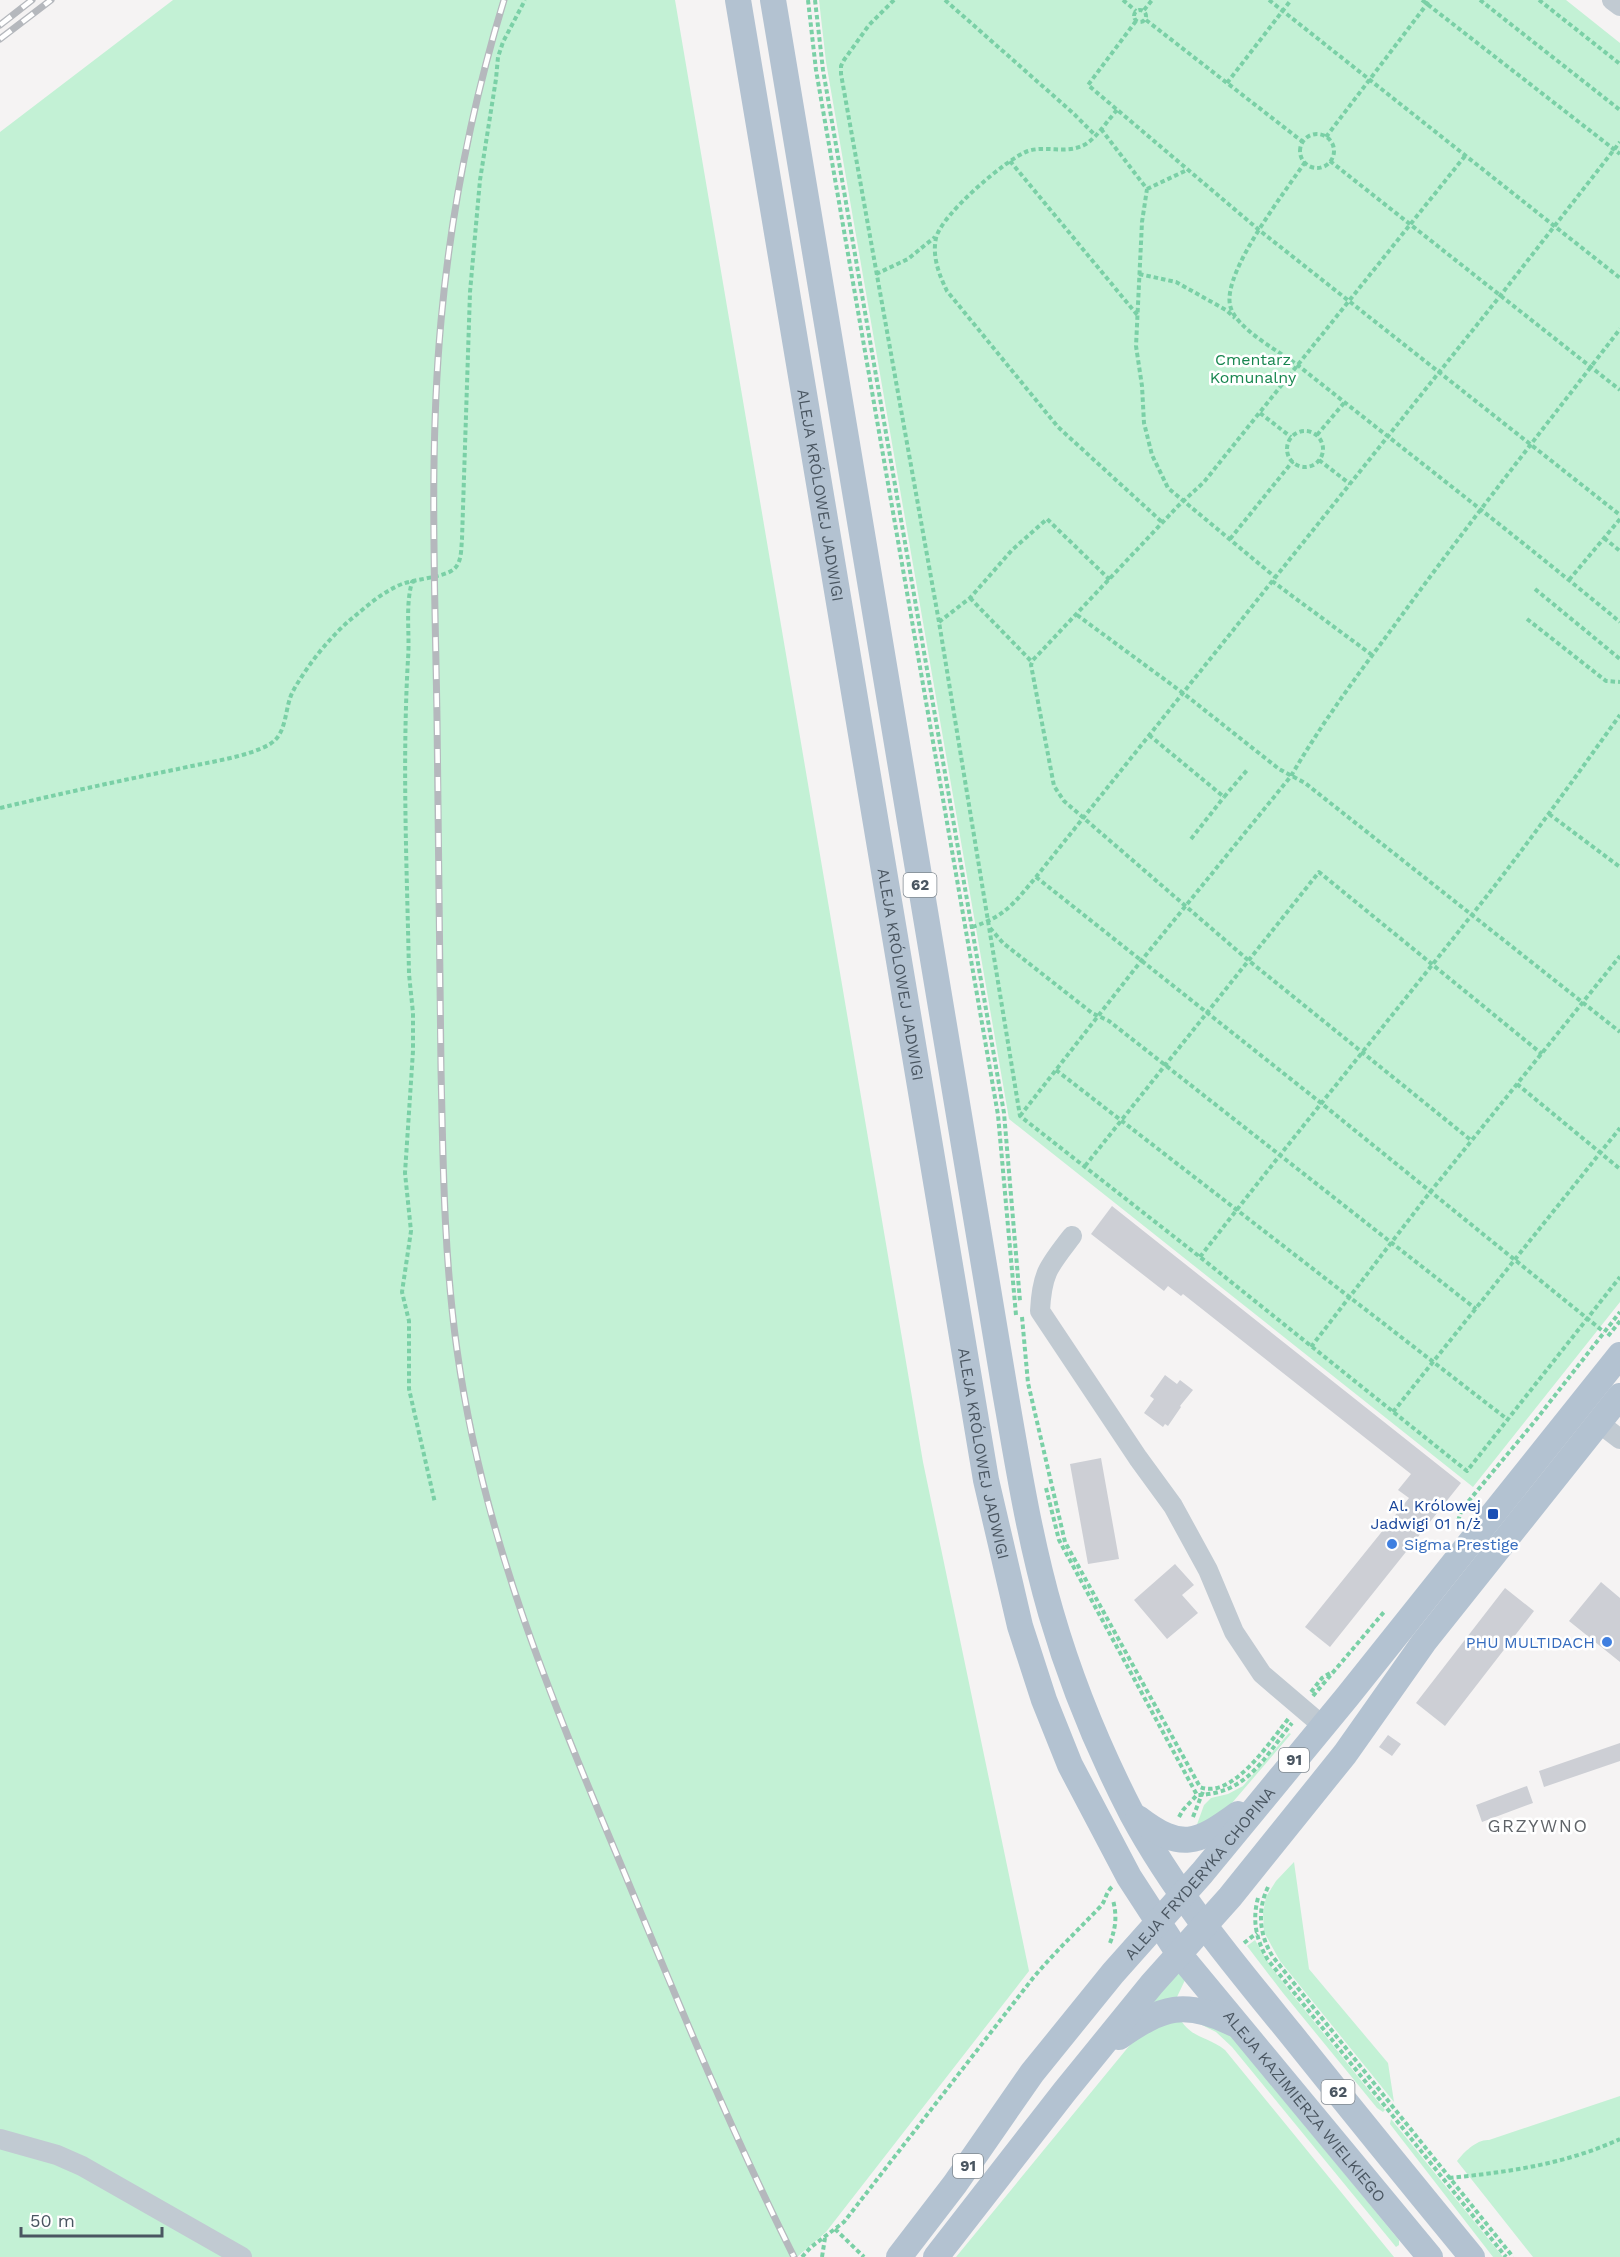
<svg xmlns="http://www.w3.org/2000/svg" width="1620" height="2257" font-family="'Work Sans',sans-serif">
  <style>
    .green { fill: #c3f1d5 }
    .building { fill: #cdcfd5 }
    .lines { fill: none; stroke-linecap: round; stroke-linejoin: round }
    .path { stroke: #7ad0a6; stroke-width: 4; stroke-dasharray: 4.5 3; stroke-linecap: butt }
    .minor { stroke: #c1cad2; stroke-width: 20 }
    .major { stroke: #b3c2d1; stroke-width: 26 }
    .rail-casing { stroke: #b5b8bd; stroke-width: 7 }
    .rail { stroke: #fff; stroke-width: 4.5; stroke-dasharray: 14; stroke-linecap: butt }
    .transit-dot { fill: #1a4fb4; stroke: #fff; stroke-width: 2 }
    .shop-dot { fill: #3f7fe0; stroke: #fff; stroke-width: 2 }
    .labels { text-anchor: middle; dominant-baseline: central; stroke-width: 5; stroke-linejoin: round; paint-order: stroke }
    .shield { fill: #fff; stroke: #808990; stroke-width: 1.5 }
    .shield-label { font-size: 15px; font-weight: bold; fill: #4a5661 }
    .park-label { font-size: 16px; fill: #17864f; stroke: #fff }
    .street-label { font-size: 16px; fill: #4a5661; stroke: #fff }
    .transit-label { font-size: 16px; fill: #164399; stroke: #fff; text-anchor: end }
    .shop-label { font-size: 16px; fill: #366cbe; stroke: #fff; text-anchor: start }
    .neighbourhood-label { font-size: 18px; letter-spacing: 1.5px; fill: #5f6368; stroke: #fff }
  </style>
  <rect width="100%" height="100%" fill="#f5f3f3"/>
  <path class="green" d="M173,0H675L923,1462L1029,1971L826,2232L797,2257H0V132Z
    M819,0H1566L1620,43V1302L1473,1487L1009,1119L826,62Z
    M1289,1733L1291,1734L1220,1817L1195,1830L1204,1805L1211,1798L1228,1794L1243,1786Z
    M1294,1862L1309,1969L1388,2063L1394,2102L1280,1961L1264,1932L1263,1913L1266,1897L1276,1881Z
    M1255,1940L1271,1967L1292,1994L1371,2093L1385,2110L1383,2112L1377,2108L1283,1993L1247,1946Z
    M1178,1971L1185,1980L1177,1997L1154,2003L1153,2001Z
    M1178,2016C1192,2040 1206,2035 1225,2050L1394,2257H956L1134,2040Z
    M1205,2018L1233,2038L1399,2240V2245L1396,2247L1232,2047L1216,2032L1196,2022Z
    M1620,2096V2257H1533L1457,2161C1464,2152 1477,2139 1489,2140Z
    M1391,2119L1503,2257H1493L1390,2124Z"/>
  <path class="building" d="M1112,1206L1461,1483L1330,1647L1305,1627L1409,1498L1398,1490L1411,1474L1183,1294L1181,1296L1168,1286L1164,1291L1091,1234Z
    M1165,1375L1177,1384L1180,1380L1193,1390L1180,1406L1181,1407L1168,1426L1165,1424L1163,1427L1144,1413L1154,1399L1150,1396Z
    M1101,1458L1119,1559L1088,1564L1070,1464Z
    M1175,1564L1194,1585L1182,1595L1198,1613L1167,1639L1134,1600Z
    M1601,1582L1620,1598V1662L1569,1621Z
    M1505,1588L1534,1611L1445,1726L1416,1703Z
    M1388,1735L1401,1744L1392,1756L1379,1747Z
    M1620,1743V1761L1544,1787L1539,1771Z
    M1527,1786L1533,1803L1482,1822L1476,1805Z"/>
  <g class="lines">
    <path class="path" d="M808,0L816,70L998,1115L1016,1315
      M815,0L823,70L1004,1113L1020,1301
      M894,0L869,25L844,60L841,66V74L939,622L1020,1116L1200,1257L1467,1471L1620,1277
      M945,0L1073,113L1095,135
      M1123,0L1136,11
      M1269,0L1620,278
      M1422,0L1620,154
      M1480,0L1620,110
      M1539,0L1620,64
      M1134 16a6 6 0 1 1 12 0a6 6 0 1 1-12 0Z
      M1144,10L1152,0
      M1146,20L1303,142
      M1136,21L1088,85L1259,230L1620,515
      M1227,83L1291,0
      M1117,110C1107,121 1098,136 1086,144C1067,155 1047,145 1028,151C1006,159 941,215 936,238C932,256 939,275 947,291L1058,427L1163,523
      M1101,129L1147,189L1142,222L1136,346L1142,386L1144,423L1152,455L1168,488L1275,577
      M1300 151a17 17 0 1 1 34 0a17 17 0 1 1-34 0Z
      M1326,137L1430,0
      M1465,156L1204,482L1178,506L1033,660L1031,665L1054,786L1064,801L1248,960L1472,1141
      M1010,161L1139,317
      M1330,161L1620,390
      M1305,162C1286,191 1223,271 1230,305C1235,329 1281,352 1300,367C1407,452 1515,535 1620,622
      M1147,189L1187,170
      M876,274L908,259L935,237
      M1139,274L1176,282L1226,310L1235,318
      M1260,413L1291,437
      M1287 449a18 18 0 1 1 36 0a18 18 0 1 1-36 0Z
      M1317,435L1344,403
      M1319,460L1350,484
      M1604,538L1620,551
      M1230,539L1293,461
      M1569,580L1620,519
      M415,581L412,582C405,607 410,634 408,659C402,764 407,869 409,974L413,1013V1051L405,1173L411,1231L402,1292L409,1321V1389L435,1503
      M1272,581L1372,655
      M1535,589L1620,659
      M970,598L1032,662
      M1077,615L1183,693L1279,769L1305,783L1620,1032
      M1527,619L1606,681L1620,682
      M939,622L970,598L1012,550L1047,519L1110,580
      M1149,735L1224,797L1248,769
      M0,808C59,794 118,781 178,769C203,763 249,757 270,744C288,733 284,708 293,691C307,666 328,639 350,620C366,607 382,592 402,584C416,579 445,577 454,569C462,562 461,549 462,539L470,292L480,180L496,79L498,57L503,42L525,0
      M1549,814L1620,867
      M1191,839L1224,797
      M1036,877L1321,1103L1604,1332
      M972,927C1005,917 1015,902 1036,877L1500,296L1620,142
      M990,928L1003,943L1092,1013L1109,1021L1476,1309
      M1056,1070L1507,1419
      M1517,1084L1620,1169
      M1020,1116L1141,961L1291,776C1322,723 1358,674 1394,626C1467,525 1544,428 1620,329
      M1085,1166L1319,872L1542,1054
      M1200,1257C1289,1142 1381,1030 1471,916C1523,851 1571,783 1620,715
      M1022,1317L1028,1383L1065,1542L1200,1787C1233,1800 1271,1740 1289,1718
      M1608,1336L1620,1321
      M1311,1347L1431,1191L1620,956
      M1393,1412L1620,1128
      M1046,1488L1059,1540L1197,1795
      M1458,1521L1462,1509L1535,1421L1620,1312
      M1311,1692L1322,1678L1332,1672
      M1313,1696L1384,1612
      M1179,1817L1183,1810L1197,1795C1247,1794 1264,1758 1292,1723
      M1193,1817L1204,1789
      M1268,1887C1257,1910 1259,1935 1273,1957L1513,2257
      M1258,1898C1252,1920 1256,1940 1268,1960L1506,2257
      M1110,1943C1116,1927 1117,1916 1113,1900
      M1244,1943L1257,1933
      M1449,2178C1509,2172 1566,2164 1620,2139
      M835,2229L864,2257
      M802,2257L811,2247L844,2222L1033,1978C1054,1953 1077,1931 1100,1907C1106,1901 1105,1893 1112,1887
      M822,2257L825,2238"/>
    <path class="minor" d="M1612,0L1620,6
      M1072,1236C1049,1266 1042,1272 1040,1311L1138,1458L1173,1506L1208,1570L1234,1632L1262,1674L1323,1726
      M1599,1423L1620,1439
      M0,2139L57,2155L82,2166L242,2257"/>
    <g class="major">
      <path id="s1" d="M738,0L986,1480L1020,1626L1044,1700L1070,1765L1129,1877L1179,1954L1430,2257"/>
      <path d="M773,0L1005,1391C1018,1466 1030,1541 1051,1613C1071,1682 1099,1750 1132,1814C1175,1894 1234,1964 1291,2034C1351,2109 1411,2183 1472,2257"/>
      <path d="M1138,1818C1181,1851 1197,1844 1238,1814"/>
      <path d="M1119,2037C1162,2007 1185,1999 1234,2024"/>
      <path id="s2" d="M899,2257L955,2184L1032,2073L1113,1973L1202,1873L1347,1697L1620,1355"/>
      <path d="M936,2257L1065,2091L1152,1984L1230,1897L1345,1754L1424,1642L1620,1396"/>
    </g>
    <defs>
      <path id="rail" d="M504,0C472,105 451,211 441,321C429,452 435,586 437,718C439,835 439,952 441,1069C443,1163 444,1257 457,1350C483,1538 551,1698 624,1872C678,2002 731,2131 794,2257
        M0,25L32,0
        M0,39L51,0"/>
    </defs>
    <use href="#rail" class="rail-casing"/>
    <use href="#rail" class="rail"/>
  </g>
  <rect class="transit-dot" x="1487" y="1508" width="12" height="12" rx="3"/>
  <g class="shop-dot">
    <circle cx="1392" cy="1544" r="6"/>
    <circle cx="1607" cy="1642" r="6"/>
  </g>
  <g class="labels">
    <g class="shield">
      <rect x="903.5" y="873" width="33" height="24" rx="4.5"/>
      <rect x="1279" y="1748" width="30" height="24" rx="4.5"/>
      <rect x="1321.5" y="2080" width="33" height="24" rx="4.5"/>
      <rect x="953" y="2154" width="30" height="24" rx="4.5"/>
    </g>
    <g class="shield-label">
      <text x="920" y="885">62</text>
      <text x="1294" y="1760">91</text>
      <text x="1338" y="2092">62</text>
      <text x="968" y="2166">91</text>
    </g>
    <g class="park-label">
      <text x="1253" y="359">Cmentarz<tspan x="1253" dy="18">Komunalny</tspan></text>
    </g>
    <g class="street-label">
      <text stroke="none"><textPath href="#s1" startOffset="502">ALEJA KRÓLOWEJ JADWIGI</textPath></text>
      <text stroke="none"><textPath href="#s1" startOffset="988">ALEJA KRÓLOWEJ JADWIGI</textPath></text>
      <text stroke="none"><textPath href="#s1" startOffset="1474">ALEJA KRÓLOWEJ JADWIGI</textPath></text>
      <text stroke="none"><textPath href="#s2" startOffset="488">ALEJA FRYDERYKA CHOPINA</textPath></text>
      <text stroke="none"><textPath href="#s1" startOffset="2214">ALEJA KAZIMIERZA WIELKIEGO</textPath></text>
    </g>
    <g class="transit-label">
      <text x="1481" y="1505">Al. Królowej<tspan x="1481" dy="18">Jadwigi 01 n/ż</tspan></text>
    </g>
    <g class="shop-label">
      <text x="1404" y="1544">Sigma Prestige</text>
      <text x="1595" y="1642" text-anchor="end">PHU MULTIDACH</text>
    </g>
    <g class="neighbourhood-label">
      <text x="1538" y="1825">GRZYWNO</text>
    </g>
  </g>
  <path d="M21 2227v9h141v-9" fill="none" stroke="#4a5661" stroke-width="3"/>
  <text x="30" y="2227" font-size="18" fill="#4a5661" stroke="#ffffff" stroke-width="4.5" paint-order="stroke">50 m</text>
</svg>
